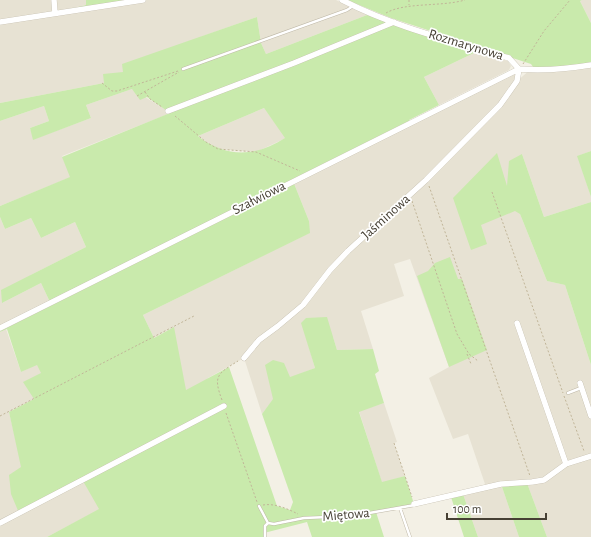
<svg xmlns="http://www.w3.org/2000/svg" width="591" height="537" font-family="'Alegreya Sans',sans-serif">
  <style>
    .residential { fill: #e7e2d3 }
    .green { fill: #c9eaac; fill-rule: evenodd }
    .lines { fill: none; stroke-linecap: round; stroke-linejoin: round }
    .lane-casing { stroke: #bfb8a7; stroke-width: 3.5 }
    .street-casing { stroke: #bfb8a7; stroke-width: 6 }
    .path { stroke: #c1b598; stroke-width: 1; stroke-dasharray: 2 2; stroke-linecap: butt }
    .lane { stroke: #fff; stroke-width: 2.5 }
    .street { stroke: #fff; stroke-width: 5.5 }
    .labels { text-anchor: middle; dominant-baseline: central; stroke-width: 3.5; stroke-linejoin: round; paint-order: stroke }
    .street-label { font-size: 14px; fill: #464034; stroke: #fff }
  </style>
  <rect width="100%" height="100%" fill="#f3f0e5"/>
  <path class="residential" d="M0,0H86V5L60,11L127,0H336L367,15L266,54L261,43L257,17L203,36L123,72L104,83L0,103Z
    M582,0H591V23L580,1Z
    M476,52L508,61L511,66L509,70L439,105L424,77Z
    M591,65V151L578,156L591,197V202L544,217L522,154L520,214L547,281L565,285L591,365V537H547L527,483L501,484L519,537H478L463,494L486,487L468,434L453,439L429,378L449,367L410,259L394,264L404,296L361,311L373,349L337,350L333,337L302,323L315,368L290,378L262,414L244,358L208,378L163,476L47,537H0V332L6,329L21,372L37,364L42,373L34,399L9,412L22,467L173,327L154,338L143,315L309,233V221L293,181L519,69L517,81L530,70Z
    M132,89L171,113L62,156L71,177L0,206V121L44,106L49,121L30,128L34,139L91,118L86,105Z
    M264,108L286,138L256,152L218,149L198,136Z
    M0,217L5,229L31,218L41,238L75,222L86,247L31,275L2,303L41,283L49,300L45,306L0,328Z
    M384,403L397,442L394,443L405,476L382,483L359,411Z"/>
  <path class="green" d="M86,0H127L55,13L86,5Z
    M347,0H582L580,1L591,23V65L536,71L531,64L391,18Z
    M367,15L476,52L424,77L439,105L409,120L410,124L293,181L309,221L310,233L143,315L154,338L174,327L186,390L229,367L277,506L290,510L293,502L262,414L273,399L265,365L273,360L284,363L290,377L315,368L301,323L306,318L327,317L337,350L373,349L379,371L375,374L384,403L359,412L382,482L405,476L414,504L376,512L384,537H312L307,522L264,533L265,537H47L99,509L83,481L19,513L11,494L9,475L21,467L9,412L34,399L23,382L41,373L37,365L21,372L7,329L0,332V328L45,306L49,300L41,283L2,303L1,290L86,247L75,222L41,238L31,218L5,229L0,217V206L70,177L62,157L170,113L147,97L140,100L132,89L86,105L91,118L33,140L30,128L49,121L44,106L0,121V103L104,83L103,74L123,72L122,64L257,17L261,43L266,54ZM264,108L285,138C256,157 226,158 198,136Z
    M591,151V197L577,156Z
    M497,153L507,186L509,161L522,154L544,217L591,202V365L565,285L547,281L520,214L515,211L481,225L487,244L471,250L453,198Z
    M450,257L458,279H462L487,350L449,367L417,276L428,271L435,263Z
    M527,483L547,537H519L501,484Z
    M463,494L478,537H464L451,497Z"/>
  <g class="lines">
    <defs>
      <path id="lane" d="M183,69L347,10L353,6
        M568,393L581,388
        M259,506L268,523
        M400,508L410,537
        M268,523L274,524L304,518L352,516L415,505
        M265,537V526L268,523"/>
      <path id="street" d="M54,0L55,13
        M342,0C394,27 453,41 509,58L519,69C544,71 567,69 591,65
        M0,22L143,0
        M168,111L294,63L394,22
        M517,323L566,464
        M0,328L519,69
        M244,358L259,340L278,326L303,305L330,270L348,251L426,180L500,105L517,81L519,69
        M580,383L591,416
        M414,504L501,484L532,482L544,480L566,464L591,456
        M0,523L224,406"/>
    </defs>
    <use href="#lane" class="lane-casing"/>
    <use href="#street" class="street-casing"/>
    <path class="path" d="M409,0V5
      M386,13C405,2 441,7 465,0
      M523,64L544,31L570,0
      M102,83L112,91H117L178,71
      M145,92L150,99L162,107
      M137,96L179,72
      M175,116L206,142L218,149L256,152L300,171
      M429,186L530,476
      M492,192L563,393
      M412,201L457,334L469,354L478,361
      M467,354L471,364
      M564,396L584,451
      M222,400C213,376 217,374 238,361
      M226,413L257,502
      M0,416L194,316
      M394,443L412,497
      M263,505C275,503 288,509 298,514"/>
    <use href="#lane" class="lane"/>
    <use href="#street" class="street"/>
  </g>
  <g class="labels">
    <g class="street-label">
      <text transform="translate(466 45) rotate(17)">Rozmarynowa</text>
      <text transform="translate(259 198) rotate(-27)">Szałwiowa</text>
      <text transform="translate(386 217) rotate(-42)">Jaśminowa</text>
      <text transform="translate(346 515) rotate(-5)">Miętowa</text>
    </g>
  </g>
  <path d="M447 513v6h99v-6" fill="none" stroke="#464034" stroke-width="2"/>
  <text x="453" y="513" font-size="12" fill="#464034" stroke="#ffffff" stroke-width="3" paint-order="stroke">100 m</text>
</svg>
